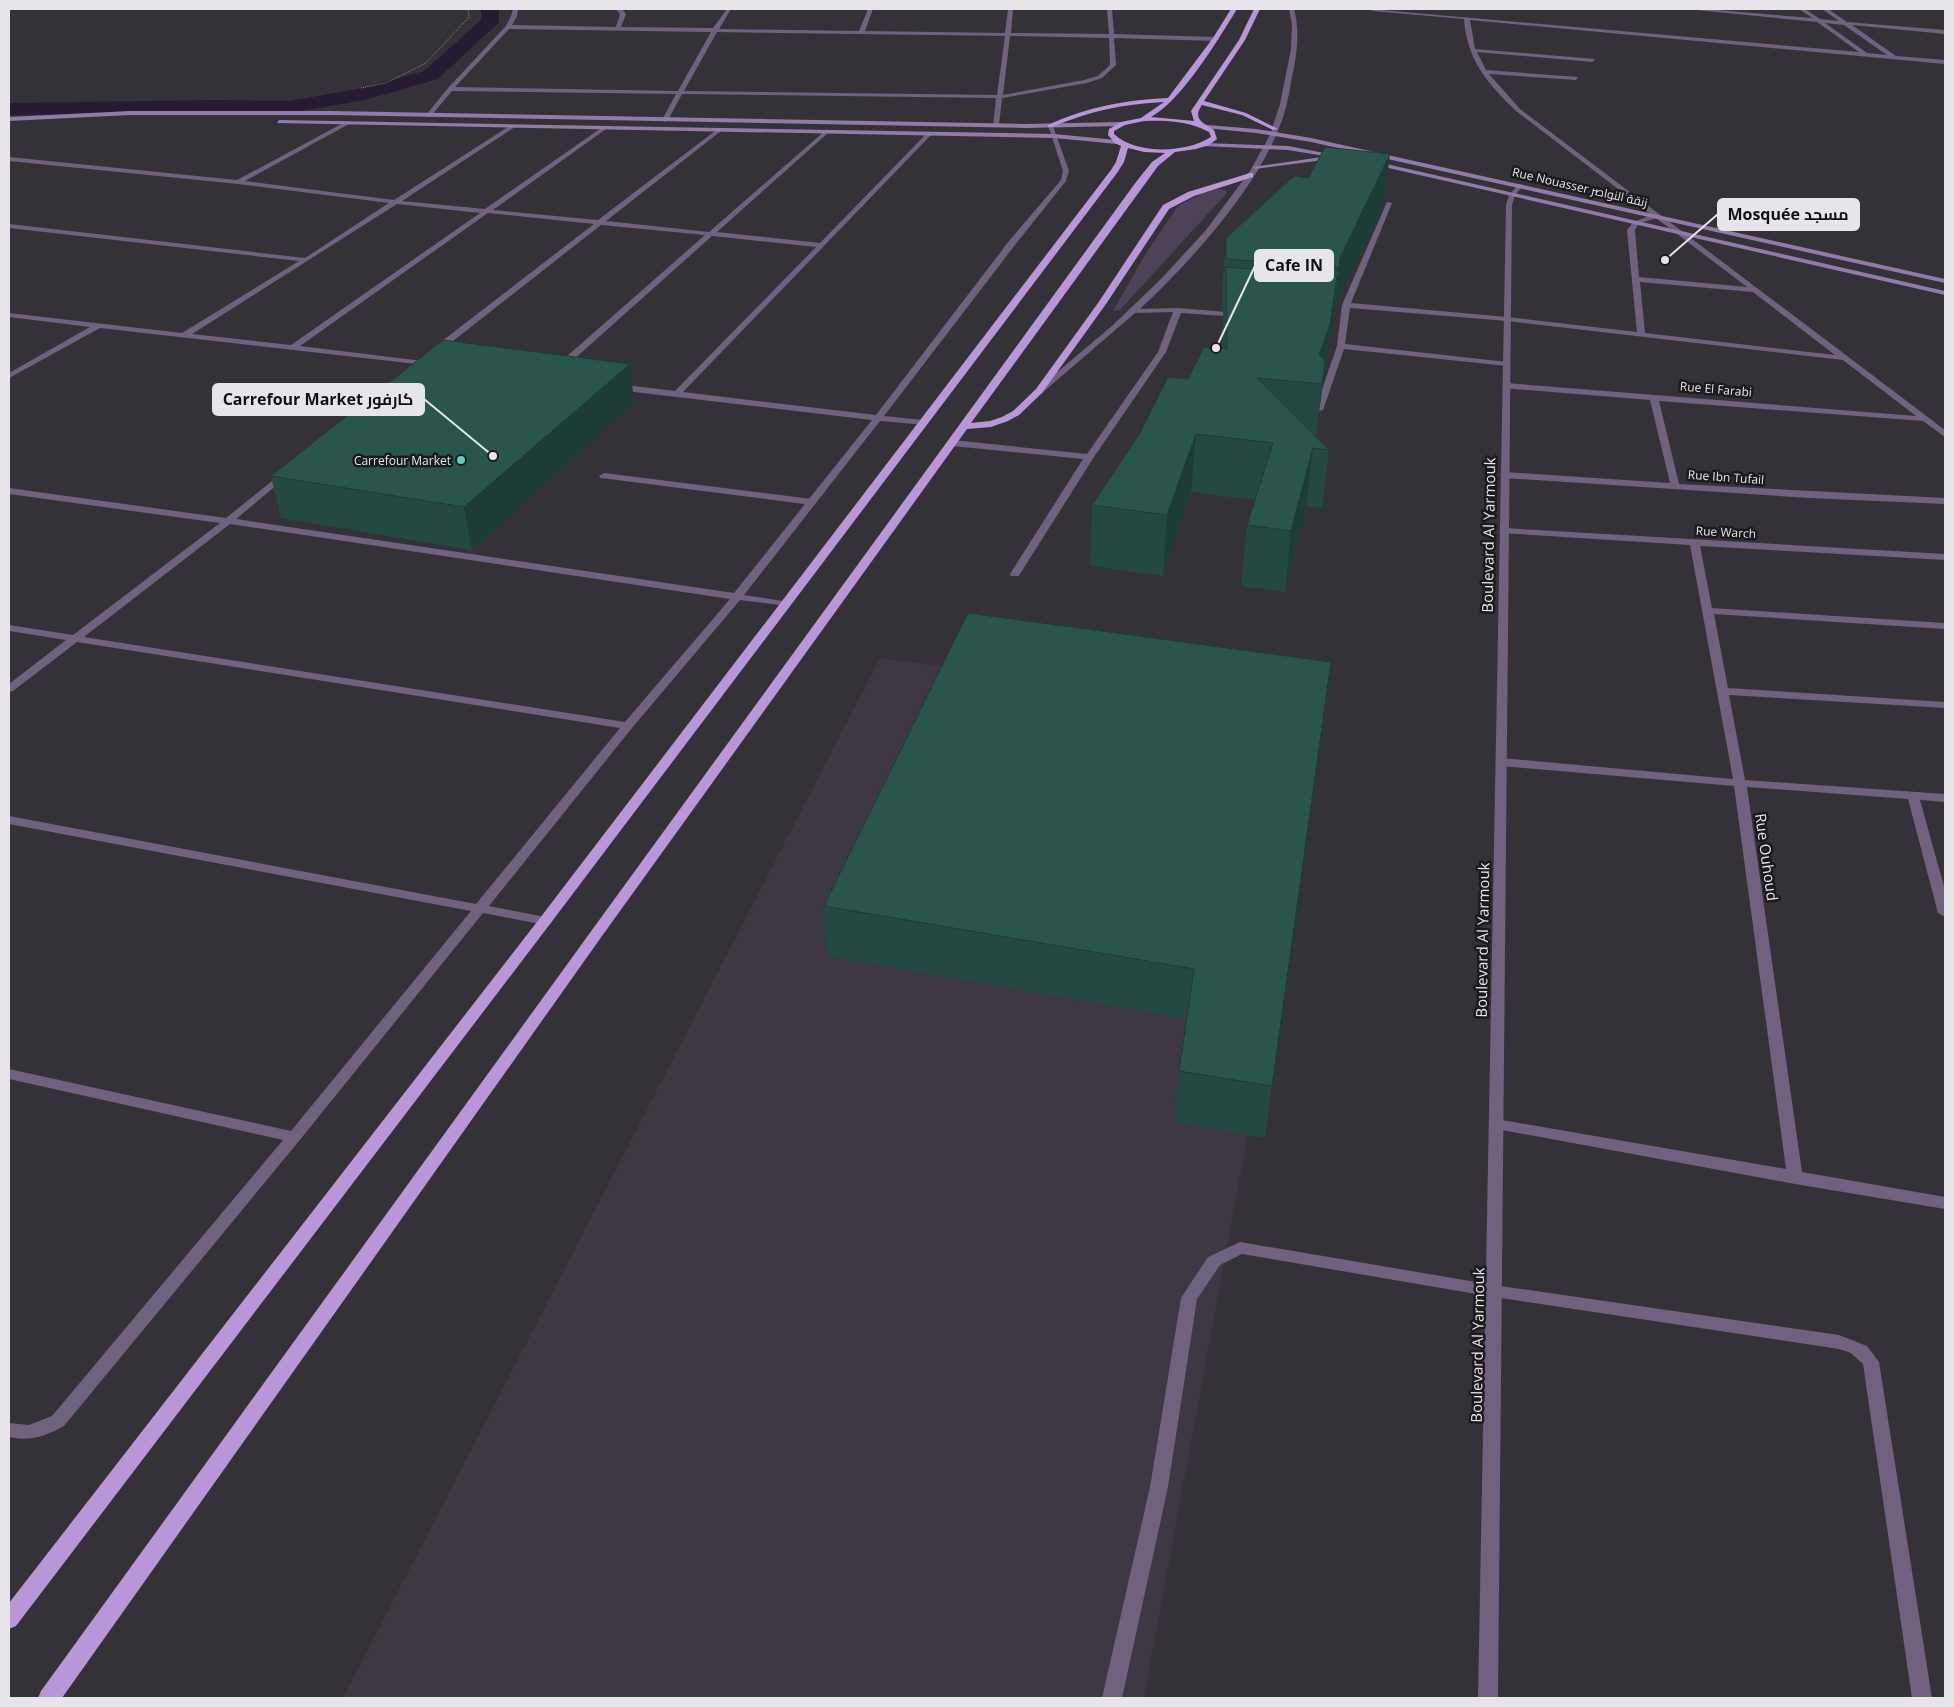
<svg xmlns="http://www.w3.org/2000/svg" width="1954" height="1707" font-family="'Open Sans',Cairo,sans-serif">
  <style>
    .built { fill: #3e3744 }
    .green { fill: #4d4258 }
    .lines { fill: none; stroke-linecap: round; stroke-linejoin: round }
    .canal { fill: #271a33; fill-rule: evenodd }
    .path { stroke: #88858b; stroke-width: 1; stroke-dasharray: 1 1; stroke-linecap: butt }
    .service { fill: #70617f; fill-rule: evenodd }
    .minor { fill: #70617f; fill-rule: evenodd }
    .tertiary { fill: #70617f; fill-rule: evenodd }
    .secondary { fill: #927aa9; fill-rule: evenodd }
    .trunk { fill: #b896d8; fill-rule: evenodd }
    .wall { fill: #244942 }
    .shaded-wall { fill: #1d3c36 }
    .building { fill: #2a554d; stroke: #1d3c36 }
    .poi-dot { fill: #5bcebb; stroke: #1b1a1d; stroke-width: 2 }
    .labels { text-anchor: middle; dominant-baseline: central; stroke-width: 5; stroke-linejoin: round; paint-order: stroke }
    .far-street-label { font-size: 12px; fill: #e7e5ea; stroke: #1b1a1d }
    .far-poi-label { font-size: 12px; fill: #e7e5ea; stroke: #1b1a1d; text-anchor: end }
    .street-label { font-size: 15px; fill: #e7e5ea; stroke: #1b1a1d }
    .leader { fill: none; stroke: #e7e5ea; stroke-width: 2 }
    .callout-dot { fill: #e7e5ea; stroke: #1b1a1d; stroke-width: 2 }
    .callout { fill: #e7e5ea; stroke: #e7e5ea; stroke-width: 2 }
    .callout-label { font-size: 16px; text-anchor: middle; font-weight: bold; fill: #111 }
  </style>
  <rect width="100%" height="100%" fill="#353138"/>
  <path class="built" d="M880,658L1325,716L1144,1698H343Z"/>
  <path class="green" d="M1217,189L1225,190L1227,193L1120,310L1113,311L1146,253L1178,206L1203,193Z"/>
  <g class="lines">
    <path class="canal" d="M481,9H499V22L438,79L365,100L289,113L216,112L9,115V103L216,100L289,101L363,88L424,71L481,20Z"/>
    <path class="path" d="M361,88L386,83L426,63L469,17L468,9"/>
    <path class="service" d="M604,473L812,499L817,502L812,505L601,478L599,476Z"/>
    <path class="minor" d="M513,9H518L517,16L512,25L616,27L620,14L616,9H622L626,14L621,27L713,28L727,9H731L719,29L859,31L868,9H873L865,31L1005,33L1008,9H1013L1011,33L1109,34L1107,9H1112L1114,34L1216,37L1219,39L1216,41L1114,38L1116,65L1102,78L1087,83L1002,98L999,125L996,127L993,125L996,98L682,94L668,120L665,122L662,120L676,94L452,91L430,117H426V115L448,88L506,26L511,16ZM509,29L711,32L678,91L455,87ZM717,32L1005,36L997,95L684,91ZM1010,36L1109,38L1110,65L1098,76L1084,80L1003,95Z
      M1289,9H1294C1300,31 1297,54 1292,77C1289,94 1286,112 1279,128C1254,192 1190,262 1140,309L1178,308L1239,313L1243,315L1239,317L1181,313L1166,352L1094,457L1020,574L1019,576H1011L1010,574L1083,459L952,446L948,443L952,440L1087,454L1158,352L1173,312L1135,313L1042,393L1035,391L1113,325L1161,279L1206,230L1250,171L1270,135L1280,104L1291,49L1292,25Z
      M1370,9L1859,52L1817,22L1686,9H1704L1812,18L1799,9H1805L1820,19L1839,21L1822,9H1828L1847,22L1945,30V34L1852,25L1896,56L1945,60V64L1470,20L1475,49L1595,59L1593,62L1477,52L1486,70L1578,77L1576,80L1489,74L1520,109L1945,430V437L1923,421L1659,401L1679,484L1945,498V504L1809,498L1505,478L1500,475L1505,472L1670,483L1650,400L1503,388V384L1506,383L1916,416L1843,360L1507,321L1350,308L1345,344L1507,362L1511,364L1507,366L1344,349L1323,410L1316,412L1315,410L1337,346L1342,305L1387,202L1392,203L1351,303L1507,317L1637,332L1627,230L1633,222L1652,215L1516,111C1487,83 1467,60 1464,19L1372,11ZM1825,23L1844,25L1887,55L1867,53ZM1656,218L1747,287L1639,277L1635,230L1638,224ZM1640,282L1753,292L1835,355L1645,333Z
      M347,121L349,124L245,181L394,200L511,125H515V127L402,201L485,209L604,126L606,127V129L493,210L598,220L719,128L721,129V131L606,221L709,232L826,130L829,132L828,133L717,232L820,243L927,133H931V135L683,392L876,415L1009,241L1061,180L1063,171L1048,125L1053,126L1069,171L1066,181L1015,245L884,416L923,420L927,423L926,425L880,421L744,595L789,602L790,604L789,606L740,600L632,728L489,906L550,918L552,921L550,924L545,925L483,913L299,1141L64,1426C46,1436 30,1442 9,1437V1423L29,1425L52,1416L283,1140L9,1079V1069L291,1131L471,911L9,824V816L476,904L620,728L77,642L13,691L9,692V684L66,640L9,631V625L73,635L220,523L9,494V488L226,518L286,470L291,473L289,475L236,519L734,593L872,420L617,390L613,387L617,384L675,391L816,247L712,236L563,369H557V365L705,235L601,225L439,352H433V348L594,224L488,213L300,346L431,362H434V366L100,328L9,378V373L90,327L9,317V313L182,333L299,261L9,228V224L305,258L389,203L238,184L9,161V157L237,180ZM397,204L480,213L291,345L192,334ZM230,524L730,599L625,722L84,637Z
      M1504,528L1945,554V560L1700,546L1712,608L1945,623V629L1714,614L1728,688L1945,702V708L1729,695L1745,780L1945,794V802L1920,800L1945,890V917L1938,913L1908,799L1747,787L1802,1172L1945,1197V1209L1795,1184L1491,1128L1489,1124L1491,1120L1496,1119L1786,1169L1734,786L1501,766L1495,762L1501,758L1733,779L1690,545L1501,533L1499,531Z
      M1240,1242L1494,1285L1839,1335L1867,1346L1879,1362L1932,1698H1912L1863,1364L1851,1353L1839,1349L1494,1297L1242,1254L1220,1265L1197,1299L1168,1487L1122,1698H1102L1150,1487L1181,1298L1208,1257Z"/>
    <path class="tertiary" d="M1519,184L1524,185L1515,195L1512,205L1498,1698H1478L1506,205L1509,195Z"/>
    <path class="secondary" d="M130,111H332L1026,124L1122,122L1125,124L1122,126L1026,128L332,115H130L9,121V117Z
      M279,120L1054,134L1117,140L1120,142L1117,144L1054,138L277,123Z
      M1207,125L1256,129L1311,138L1945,279V283L1311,142L1256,133L1205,128V126Z
      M1205,143L1288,146L1340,156L1337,158L1288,150L1203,146V144Z
      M1322,157L1325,159L1324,160L1255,169L1252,167Z
      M1373,161L1945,291V295L1371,164V162Z"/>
    <path class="trunk" d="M1231,9H1237C1218,40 1182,100 1151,117L1194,121L1191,111L1239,40L1254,9H1260L1245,40L1204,101L1246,113L1278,129L1273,130L1242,115L1202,105C1192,119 1203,123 1214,130L1217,139L1209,145L1196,149L1175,152L1158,166L971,423L990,421L1002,417L1013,411L1036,389L1098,303L1163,205L1188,192L1250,173H1253V177L1194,196L1169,209L1106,304L1042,393L1019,415L1008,421L991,427L967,429L602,936L62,1698H38L41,1691L592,930L1136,182L1152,162L1165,153L1144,152L1128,148L1124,162L1117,173L550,924L16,1626L9,1629V1603L540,918L1111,170L1116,162L1121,146L1115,143L1108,135L1109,129L1121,122L1141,118L1164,102C1124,104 1089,111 1052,127H1048V125C1087,107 1125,100 1168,98L1213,38ZM1144,121C1166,120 1189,121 1209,132L1211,137C1186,153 1136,155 1114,134V131L1125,125Z"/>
  </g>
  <path class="wall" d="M1384,201L1334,308L1324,377L1323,382L1316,437L1329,450L1322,508L1306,506L1285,592L1241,586L1247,525L1255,500L1191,492L1163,576L1090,566L1092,505L1188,379L1222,349L1223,310H1222V288L1226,238Z
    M634,403L472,550L281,518L271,476Z
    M1325,708L1265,1138L1174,1122L1179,1071L1186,1019L827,956L824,906Z"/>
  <path class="shaded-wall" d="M1390,154L1384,201L1334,308L1333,319L1340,258Z
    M1337,276L1332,327L1324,377L1323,382L1315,440L1322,384L1319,355Z
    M630,364L634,403L472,550L464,507Z
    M1196,434L1191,492L1163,576L1167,515Z
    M1313,448L1306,506L1285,592L1291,531Z
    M1331,662L1325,708L1265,1138L1272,1086Z"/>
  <path class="building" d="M1325,147L1390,154L1340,258L1339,267L1226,259V238L1294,176L1308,178Z
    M1226,267L1337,276L1330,324L1319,355L1325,360L1322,384L1257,378L1329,450L1313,448L1291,531L1247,525L1273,443L1196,434L1167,515L1092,505L1140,433L1168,377L1188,379L1204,347L1227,349Z
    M443,340L630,364L464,507L271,476Z
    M968,613L1331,662L1272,1086L1179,1071L1194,969L824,906Z"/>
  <circle class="poi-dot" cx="461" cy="460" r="5"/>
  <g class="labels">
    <g class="far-street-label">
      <text transform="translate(1580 187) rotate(13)">Rue Nouasser زنقة النواصر</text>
      <text transform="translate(1716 389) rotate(5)">Rue El Farabi</text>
      <text transform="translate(1726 477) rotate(4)">Rue Ibn Tufail</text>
      <text transform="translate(1726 532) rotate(3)">Rue Warch</text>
    </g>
    <g class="far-poi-label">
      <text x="451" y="460">Carrefour Market</text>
    </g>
    <g class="street-label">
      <text transform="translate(1488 535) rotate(-89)">Boulevard Al Yarmouk</text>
      <text transform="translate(1767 857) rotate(82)">Rue Ouhoud</text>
      <text transform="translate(1482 940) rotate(-89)">Boulevard Al Yarmouk</text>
      <text transform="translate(1477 1345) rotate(-89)">Boulevard Al Yarmouk</text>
    </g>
  </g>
  <path class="leader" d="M1665 260L1718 214M1216 348L1255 266M493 456L424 399"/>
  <g class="callout-dot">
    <circle cx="1665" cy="260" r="5"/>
    <circle cx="1216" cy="348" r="5"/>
    <circle cx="493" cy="456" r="5"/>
  </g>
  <g class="callout">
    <rect x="1718" y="199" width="141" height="31" rx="5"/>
    <rect x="1255" y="250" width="78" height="31" rx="5"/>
    <rect x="213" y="384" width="211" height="31" rx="5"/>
  </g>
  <g class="callout-label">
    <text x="1788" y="220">Mosquée مسجد</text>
    <text x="1294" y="271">Cafe IN</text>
    <text x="318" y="405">Carrefour Market كارفور</text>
  </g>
  <rect width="1954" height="1707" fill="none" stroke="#e7e5ea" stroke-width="20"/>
</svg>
